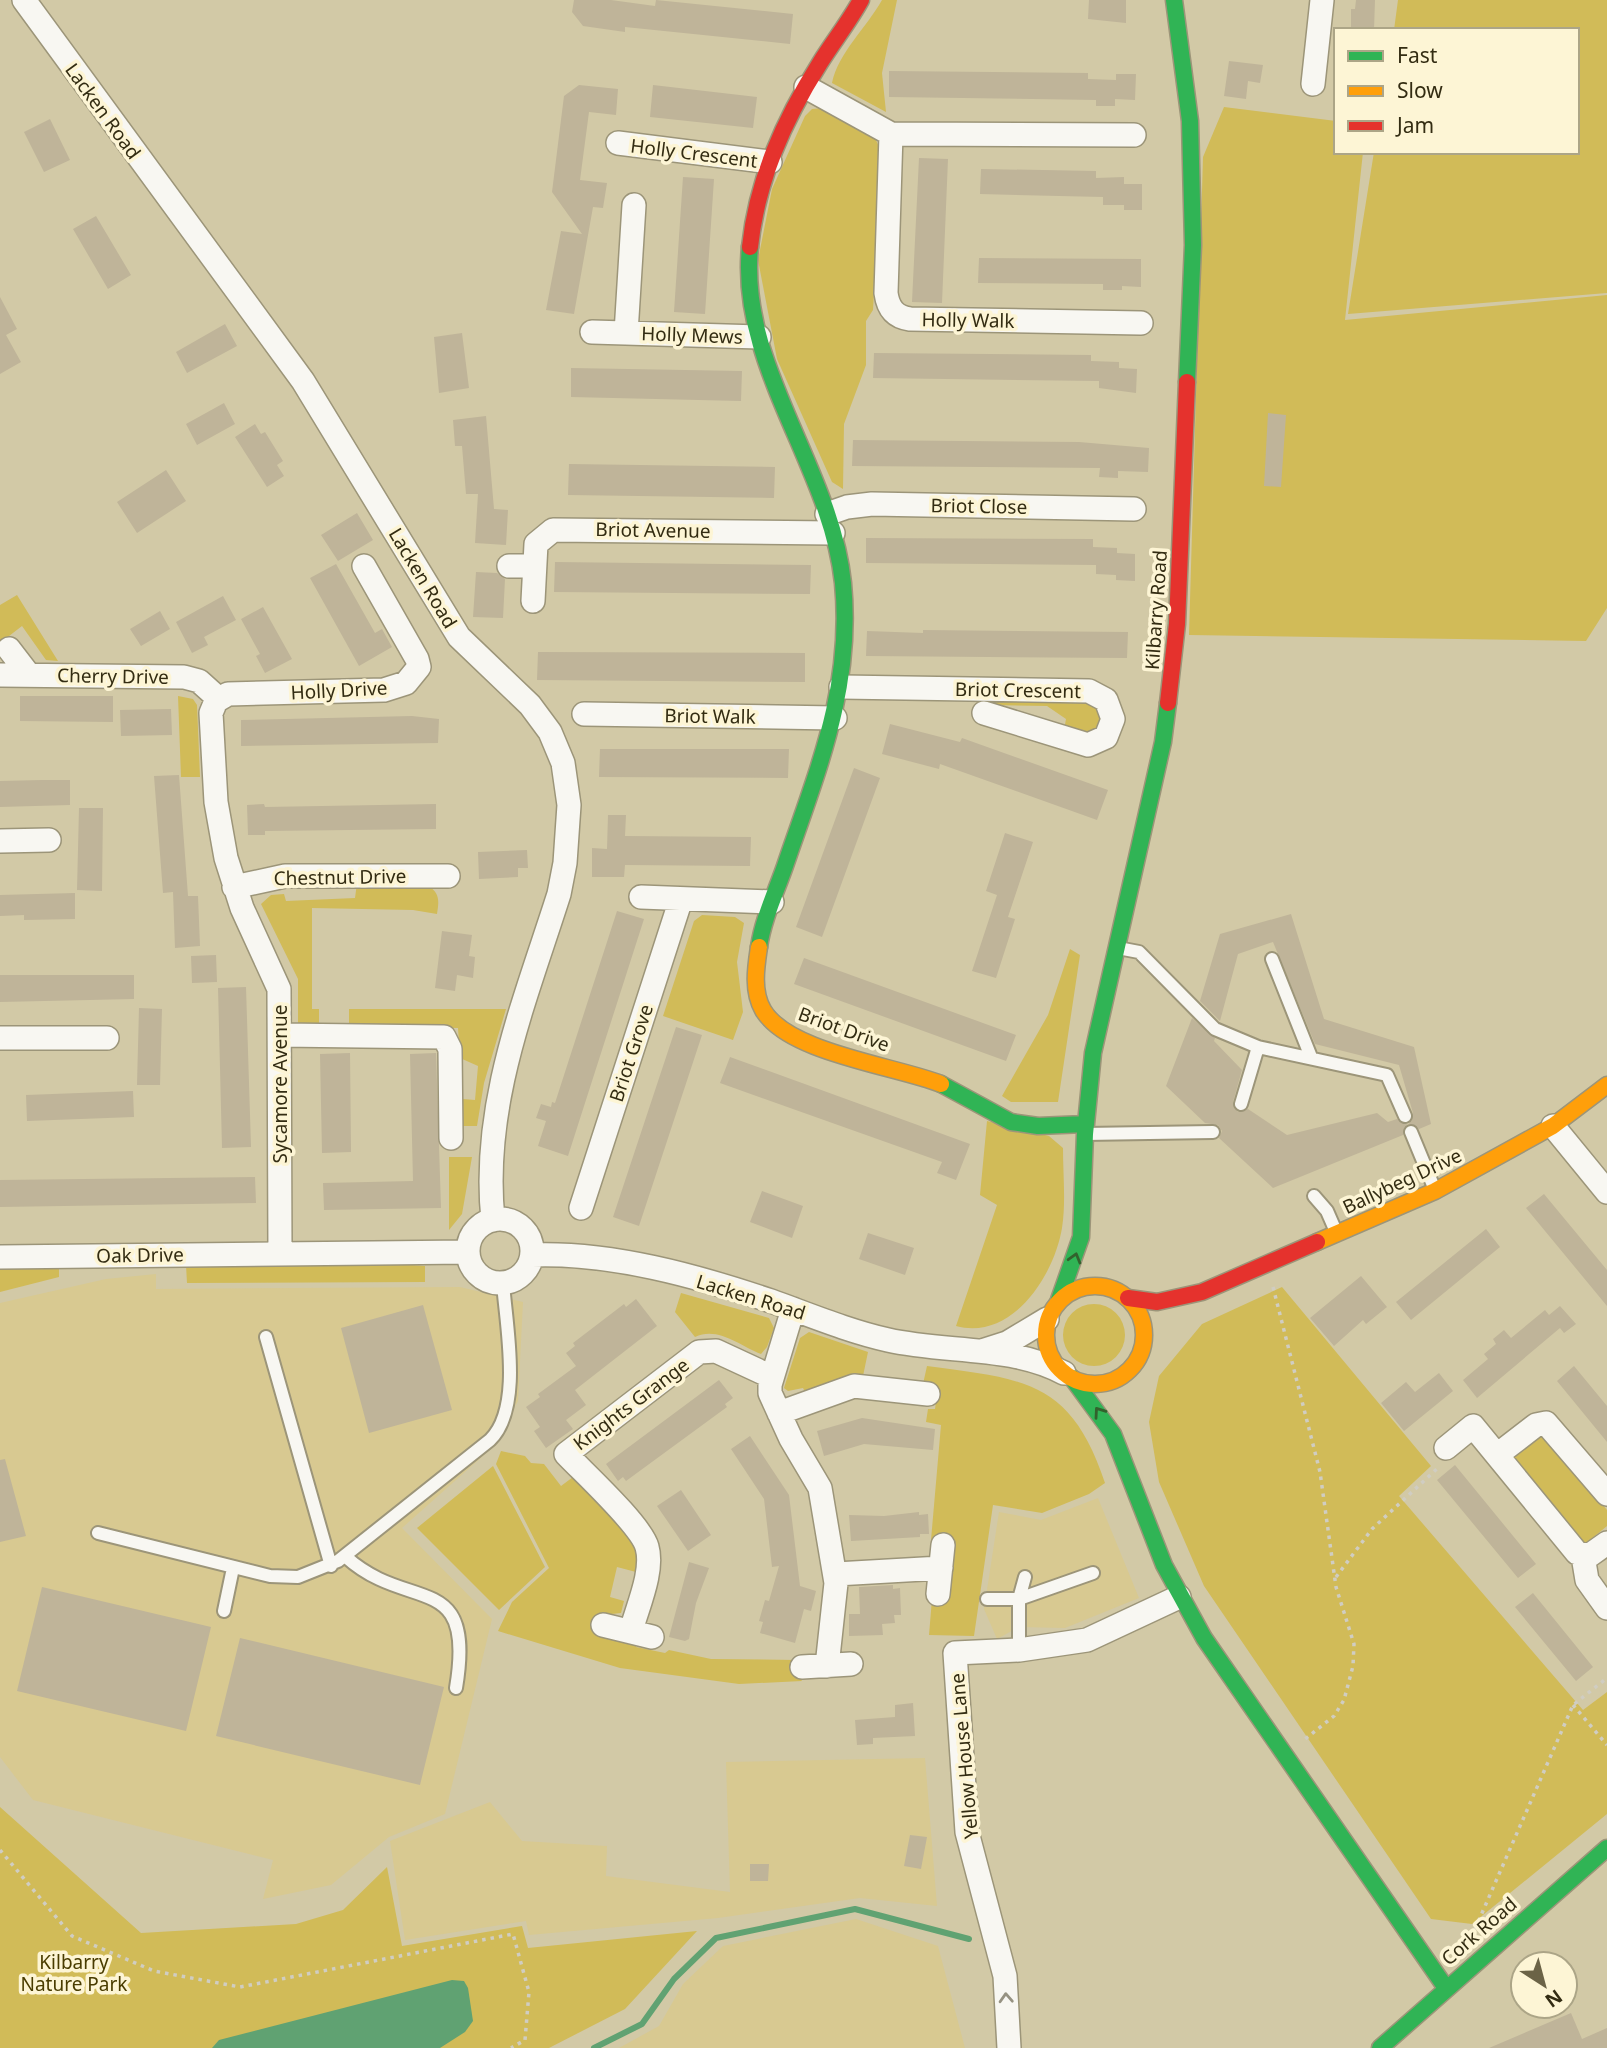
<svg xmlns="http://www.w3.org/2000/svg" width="1607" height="2048" font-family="'Noto Sans',sans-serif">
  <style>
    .built { fill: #d8c991 }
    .green { fill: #d1bb58 }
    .water { fill: #60a272 }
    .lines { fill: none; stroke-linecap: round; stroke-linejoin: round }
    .stream { stroke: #60a272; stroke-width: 6 }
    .building { fill: #bfb499 }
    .lane-casing { stroke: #9c9579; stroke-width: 16 }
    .street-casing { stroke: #9c9579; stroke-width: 26 }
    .fast-casing { stroke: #9c9579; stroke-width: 19 }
    .slow-casing { stroke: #9c9579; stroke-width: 19 }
    .jam-casing { stroke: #9c9579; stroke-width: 19 }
    .path { stroke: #d0cdc2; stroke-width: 3.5; stroke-dasharray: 3.5 5; stroke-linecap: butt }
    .lane { stroke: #f8f7f2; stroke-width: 12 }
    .street { stroke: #f8f7f2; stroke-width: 23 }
    .fast { stroke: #30b455; stroke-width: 16 }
    .slow { stroke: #ff9f0a; stroke-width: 16 }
    .jam { stroke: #e5322d; stroke-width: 16 }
    .oneway { stroke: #32622d }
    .oneway2 { stroke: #969282 }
    .labels { text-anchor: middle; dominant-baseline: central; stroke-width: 7; stroke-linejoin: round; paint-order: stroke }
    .street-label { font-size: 19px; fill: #332c12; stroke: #fdf5d5 }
    .park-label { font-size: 19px; fill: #493c00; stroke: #fdf5d5 }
  </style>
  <rect width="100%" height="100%" fill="#d2c9a6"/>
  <path class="built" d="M156,1274V1289L460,1287L523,1302L518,1401L492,1448L402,1528L492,1619L445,1814L389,1837L331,1885L263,1899L273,1860L33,1800L0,1757V1303L106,1279Z
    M1098,1498L1139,1598L1065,1628L1019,1627L997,1639L984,1609L999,1512L1041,1520Z
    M925,1758L937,1906L860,1898L718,1918L529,1935L526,1921L405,1940L390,1841L490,1802L522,1841L607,1846L606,1876L730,1892L726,1762Z
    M856,1919L938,1946L965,2048H619L659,2026L683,1984L723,1946Z"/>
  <path class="green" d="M882,0H897L882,73L886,112L832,83C838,53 867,27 882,0Z
    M1398,0H1607V293L1348,314L1374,152H1577V30H1394Z
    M1224,107L1336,121V152H1363L1345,320L1607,295V608L1586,641L1189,635L1203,157Z
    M822,108L875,138L882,153L873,310L866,321V365L844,424L843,489L832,482L777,359L758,260L772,189L805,116L812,109Z
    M17,595L58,661L46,660L22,626L0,643V605Z
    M178,696L193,699L197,705L200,777H181Z
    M987,700L1093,701L1105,716L1097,734L1064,730L1066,719L1047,706L989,705Z
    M357,883L429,886C440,894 439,901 437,914L413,910L312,908V1009H319V1024H298V979L261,904L271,895L284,894L286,901L355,898Z
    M702,915L735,917L744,923L737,962L743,1012L733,1040L663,1016L694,921Z
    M1070,949L1080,955L1058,1102H1011L1002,1096L1048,1015Z
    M349,1009H506L484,1083L477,1126H463V1099L475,1100L478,1066L460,1058L458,1028L349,1026Z
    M987,1121L1049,1136L1063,1148C1063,1174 1066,1203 1062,1228C1054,1276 1012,1341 956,1326L997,1205L980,1195Z
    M449,1157H472L462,1214L449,1230Z
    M388,1263L425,1266V1282L187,1283L186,1265Z
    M0,1266H59V1277L0,1292Z
    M1282,1287L1431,1466L1399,1496L1583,1710L1607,1692V1814L1472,1924L1431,1919L1204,1586L1159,1482L1149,1422L1159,1376L1202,1324Z
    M681,1293L769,1318L774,1328L767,1347L761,1354C740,1346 718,1326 695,1337L675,1312Z
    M1063 1335a31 31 0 1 1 62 0a31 31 0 1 1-62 0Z
    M809,1332L868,1352L863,1376L806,1394L803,1388L788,1391L784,1388L800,1338Z
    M927,1366C1024,1379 1071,1380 1105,1483L1089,1494L1042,1513L993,1505L974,1636L929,1635L932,1599H948L953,1543L931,1540L941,1425L926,1422L928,1409H935L938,1387L923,1384Z
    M1542,1430L1607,1510V1526L1584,1545L1511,1455Z
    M501,1451L525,1456L531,1463L544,1464L561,1486L573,1477C595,1500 647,1539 636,1572L617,1567L610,1597L624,1601L621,1613L602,1615L636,1643V1647L665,1653L669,1650L711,1659L797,1660V1674L802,1681L739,1684L620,1668L498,1631L512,1602L549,1568L496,1464Z
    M493,1466L545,1567L499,1610L417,1528Z
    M0,1807L141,1933L296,1924L343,1910L387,1867L402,1946L522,1926L528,1948L697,1931L625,2009L549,2048H0Z"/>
  <path class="water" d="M452,1980L464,1981L468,1988L473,2021L465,2032L440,2048H212L219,2040Z"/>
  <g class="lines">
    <path class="stream" d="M594,2048L642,2024L674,1979L716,1938L855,1909L969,1939"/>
  </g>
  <path class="building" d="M574,0H611L655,6L656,0L793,14L790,44L625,27V32L583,26L572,12Z
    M1089,0H1126V23L1088,19Z
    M1356,0H1375L1374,30H1351V9H1355Z
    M1229,61L1263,65L1260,83L1248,81L1246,99L1224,96Z
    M889,71L1088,73V79L1116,80V74H1136L1135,100L1115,99V106H1096V100L889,97Z
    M579,85L618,89L616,115L589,112L580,180L607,183L603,208L593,207L574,314L546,310L561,231L582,234L552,192L564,96Z
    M653,85L757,97L753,128L650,117Z
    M50,119L70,160L44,172L24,132Z
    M919,158L948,159L942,303L912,302Z
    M981,169L1096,171V178L1124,177V184H1142V210H1124V205H1103V197L980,194Z
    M683,177L714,179L705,314L674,312Z
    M96,216L131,275L108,289L73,229Z
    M979,258L1141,259V287L1122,286V290H1103V284L978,283Z
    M0,297L17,329L6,335L21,362L0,374Z
    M225,324L237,346L187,373L176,352Z
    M462,333L469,388L439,393L434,337Z
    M874,353L1091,355V361L1119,362V368L1137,369L1136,393L1099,388V381L873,378Z
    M571,368L742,371L741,401L571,397Z
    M224,403L235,424L197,445L186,424Z
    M1268,413L1286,415L1281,487L1264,486Z
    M486,416L494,509L508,510L506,545L475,543L478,494H466L462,446H455L453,420Z
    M255,424L261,434L265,432L283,461L277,465L284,476L267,487L235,437Z
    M853,440L1079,442L1149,448L1148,472L1118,471V478L1099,477L1100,468L852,466Z
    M569,464L775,467L774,498L568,495Z
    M166,470L186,501L137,533L117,502Z
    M357,513L373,540L338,561L321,535Z
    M866,538L1093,539V547L1117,548V553L1135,554V581L1116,580V575L1096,574V565L866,563Z
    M555,562L811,565L810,594L554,592Z
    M336,564L375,633L382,629L392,647L359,666L310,578Z
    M476,572L497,573L505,579L503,618L473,617Z
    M223,596L236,620L204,637L208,645L192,653L176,622Z
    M263,607L292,659L265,673L256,656L260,654L241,619Z
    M160,611L170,629L141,646L130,629Z
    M923,630L1128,632L1127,658L866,656L867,631L923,633Z
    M538,652L805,653V682L537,680Z
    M20,696H113V722L20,721Z
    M171,709L172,735L121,736L120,710Z
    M412,716L439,719L438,743L241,746V720Z
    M890,724L960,742L962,738L1108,790L1097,820L940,764L939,769L882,754Z
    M600,749H789L788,778L599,777Z
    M854,768L880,778L822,937L796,927Z
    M179,775L188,896H198L200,946L175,948L173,892L163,893L154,776Z
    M42,780H70V805L0,807V781Z
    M264,804L265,807L436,804V829L265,831V835H248L247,805Z
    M79,808H103L102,891L77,890Z
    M608,815H626L625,836L751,837L750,866L625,865L624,877H592V848L607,849Z
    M1005,833L1033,842L1008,917L1015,919L996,978L972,971L997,895L986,891Z
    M527,850L528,868H518V877L479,879L478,852Z
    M75,893V919L24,920V915L0,916V895Z
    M617,911L644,919L568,1156L538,1146L546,1121L536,1118L541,1104L551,1107L552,1102L555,1103Z
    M1291,914L1324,1019L1414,1047L1431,1124L1419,1129L1409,1124L1413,1113L1399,1065L1315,1044L1273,942L1238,954L1220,1021L1200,1001L1220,934Z
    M442,931L472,935L469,956L475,957L473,978L457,975L455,991L435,988Z
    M216,955L217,982L192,983L191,956Z
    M804,958L1016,1035L1006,1061L794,984Z
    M0,975H134V999L0,1002Z
    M246,987L251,1147L222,1148L218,988Z
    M139,1008L162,1009L160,1085H137Z
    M1192,1018L1215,1038L1214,1041L1242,1070L1233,1102L1238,1112L1248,1109L1287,1135L1377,1113L1388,1122L1397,1119L1407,1124L1403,1135L1273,1188L1219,1138L1222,1131L1218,1125L1205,1123L1166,1086Z
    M676,1027L702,1035L639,1226L613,1217Z
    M350,1053L351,1152L322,1153L320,1054Z
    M436,1053L441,1208L324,1210L323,1183L413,1181L410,1054Z
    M730,1057L970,1144L956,1180L937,1173L942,1162L720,1083Z
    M133,1091L134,1117L27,1121L26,1095Z
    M255,1177L256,1203L0,1207V1180Z
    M762,1191L803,1206L792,1238L750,1222Z
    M1544,1194L1607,1270V1306L1526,1208Z
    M1486,1229L1500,1247L1411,1320L1396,1302Z
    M868,1233L914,1248L905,1275L859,1259Z
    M1361,1276L1387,1307L1366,1324L1363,1320L1334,1346L1310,1318Z
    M636,1299L657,1326L575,1390L586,1405L566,1420L573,1429L546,1448L534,1431L540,1427L526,1407L540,1397L538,1394L576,1366L566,1353L575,1346L573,1343L624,1304L626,1307Z
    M423,1305L452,1410L369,1433L341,1328Z
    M1560,1306L1576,1324L1564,1333L1560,1328L1477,1398L1463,1380L1488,1359L1484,1354L1496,1344L1493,1339L1504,1330L1511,1338L1545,1310L1549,1315Z
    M1574,1366L1607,1406V1442L1557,1381Z
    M1439,1373L1453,1391L1404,1431L1381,1403L1406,1382L1415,1392Z
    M719,1380L733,1398L725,1404L727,1407L626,1481L623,1477L618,1481L606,1464Z
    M862,1418L935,1429L933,1450L864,1444L824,1456L817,1431Z
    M750,1436L789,1495L800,1586L816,1591L811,1611L804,1609L795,1643L760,1633L763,1622L759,1621L765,1600L769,1601L779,1566L772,1567L764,1499L731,1449Z
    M5,1459L26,1536L0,1542V1460Z
    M1455,1465L1536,1564L1518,1578L1437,1480Z
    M681,1490L711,1535L688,1551L657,1506Z
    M919,1512V1515L928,1514L929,1534H920V1537L851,1541L849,1515L884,1516Z
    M689,1562L709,1568L696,1603L689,1639L685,1641L669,1637Z
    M893,1585V1589L900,1588L901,1615H894L895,1623L882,1624L883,1635L849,1636V1614H860L859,1587Z
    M42,1587L211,1627L186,1731L17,1691Z
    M1533,1593L1593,1667L1576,1681L1515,1607Z
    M240,1638L444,1687L420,1785L216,1736Z
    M913,1703L915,1736L873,1738V1744L857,1745L855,1720L895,1717V1705Z
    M910,1835L927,1837L921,1869L904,1866Z
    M750,1864H769L768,1881H750Z
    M1571,2013L1582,2039L1607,2028V2048H1489Z"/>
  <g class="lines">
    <defs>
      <path id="lane" d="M1118,948L1139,952L1215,1029L1258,1047L1387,1075L1405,1116
        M1272,959L1311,1057
        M1241,1104L1258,1047
        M1411,1132L1435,1190
        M1085,1134L1213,1132
        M1314,1196L1327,1211L1337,1234
        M266,1337L331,1566
        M98,1533L270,1576L298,1577L338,1561L490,1440C523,1408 506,1326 503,1283
        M346,1557C409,1614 476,1568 456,1688
        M987,1599H1019L1093,1573
        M224,1611L233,1568
        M1019,1650V1599L1025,1577"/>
      <path id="street" d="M24,0L303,381L459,637L530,705L550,732L563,763L569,805L565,863L559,894C525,1001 481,1105 493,1220
        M1313,84L1322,0
        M806,87L891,134L886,293C888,308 895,317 910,319L1141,323
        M891,134L1134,135
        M618,143L770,162
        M592,332L759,337
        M626,333L634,205
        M827,514L847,507L872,504L1134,509
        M509,566H534
        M533,601L536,544L553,530L833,533
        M9,649L29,675
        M0,675L184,677L199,681L219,699
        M841,687L1089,691L1106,700L1113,719L1106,737L1088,745L984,713
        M584,714L835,718
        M0,841L49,840
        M234,887L285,876H448
        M641,897L772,902
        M280,1035L444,1037L450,1049L451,1138
        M0,1038H107
        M1553,1126L1607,1192
        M581,1208L681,899
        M468 1251a32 32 0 1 1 64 0a32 32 0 1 1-64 0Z
        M280,1254L279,989L242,908L226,858L216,802L211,713L216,701L228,694L384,690L406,683L419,667L417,659L364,566
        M532,1255C611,1252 697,1276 771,1301C810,1315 848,1331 888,1340C945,1353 1012,1345 1064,1373
        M0,1257L468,1252
        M793,1309L770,1385V1393L791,1439L820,1488L836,1583L827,1666
        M982,1351L1007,1343L1047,1319
        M779,1413L854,1386L928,1394
        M1446,1448L1473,1426L1577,1553L1590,1555L1607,1543
        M1497,1455L1536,1425L1546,1423L1607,1494
        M1583,1556L1587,1580L1607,1608
        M836,1574L941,1568
        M938,1594L943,1545
        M603,1625L652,1637
        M631,1631C637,1608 654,1571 647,1547C641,1525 584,1473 566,1454L699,1352L716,1351L772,1377
        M802,1667L851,1664
        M1009,2048L1005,1976L967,1832L955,1653L1019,1650L1087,1640L1179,1597"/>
      <path id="fast" d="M1174,0L1190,121L1193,245L1187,382
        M750,247C738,366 831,467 843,583C853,687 818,769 785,866C776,892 763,919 759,947
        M941,1084L1011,1122L1038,1126L1085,1124
        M1059,1300L1081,1237L1085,1134L1093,1053L1163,742L1168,703
        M1072,1378L1113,1434L1164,1565L1204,1638L1446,1988
        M1380,2048L1607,1848"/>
      <path id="slow" d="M759,947C756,967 752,991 763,1010C788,1053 896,1066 941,1084
        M1317,1242L1435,1191L1553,1126L1607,1085
        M1046 1335a49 49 0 1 1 98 0a49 49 0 1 1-98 0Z"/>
      <path id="jam" d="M750,247C757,180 784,120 820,63C833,42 849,22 861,0
        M1168,703L1177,624L1187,382
        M1128,1298L1157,1302L1202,1292L1317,1242"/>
    </defs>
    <use href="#lane" class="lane-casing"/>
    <use href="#street" class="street-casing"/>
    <use href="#fast" class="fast-casing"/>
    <use href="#slow" class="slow-casing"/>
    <use href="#jam" class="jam-casing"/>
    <path class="path" d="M1273,1287L1320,1472L1336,1587L1354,1644L1353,1666L1344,1700L1334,1716L1304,1740
      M1336,1577L1372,1529L1440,1466
      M1573,1705L1607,1745
      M0,1850L72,1936L154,1971L240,1987L513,1934L529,1992L525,2040L511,2048
      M1475,1929L1573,1705L1607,1678"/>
    <use href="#lane" class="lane"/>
    <use href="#street" class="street"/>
    <use href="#fast" class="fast"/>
    <use href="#slow" class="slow"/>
    <use href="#jam" class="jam"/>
  </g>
  <defs><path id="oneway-chevron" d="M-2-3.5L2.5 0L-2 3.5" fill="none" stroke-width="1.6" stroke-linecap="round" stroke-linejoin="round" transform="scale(1.75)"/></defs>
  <g class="oneway">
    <use href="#oneway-chevron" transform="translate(1075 1258) rotate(-74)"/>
    <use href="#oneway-chevron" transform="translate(1099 1412) rotate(-125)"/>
  </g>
  <use class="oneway2" href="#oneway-chevron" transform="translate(1006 1998) rotate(-93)"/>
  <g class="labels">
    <g class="street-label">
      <text transform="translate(103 111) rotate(54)">Lacken Road</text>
      <text transform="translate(694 153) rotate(7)">Holly Crescent</text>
      <text transform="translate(968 320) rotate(1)">Holly Walk</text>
      <text transform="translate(692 335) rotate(2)">Holly Mews</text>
      <text transform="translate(979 506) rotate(1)">Briot Close</text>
      <text transform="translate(653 530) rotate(1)">Briot Avenue</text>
      <text transform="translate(423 578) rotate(59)">Lacken Road</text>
      <text transform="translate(1156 610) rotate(-86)">Kilbarry Road</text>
      <text transform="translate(113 676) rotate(1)">Cherry Drive</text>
      <text transform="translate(339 690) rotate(-3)">Holly Drive</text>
      <text transform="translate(1018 690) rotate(1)">Briot Crescent</text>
      <text transform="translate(710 716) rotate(1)">Briot Walk</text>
      <text transform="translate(340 877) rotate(-1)">Chestnut Drive</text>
      <text transform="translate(844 1029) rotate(20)">Briot Drive</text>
      <text transform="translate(631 1053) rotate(-72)">Briot Grove</text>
      <text transform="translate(280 1084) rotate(-90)">Sycamore Avenue</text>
      <text transform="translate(1402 1181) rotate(-25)">Ballybeg Drive</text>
      <text transform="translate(140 1255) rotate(-1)">Oak Drive</text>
      <text transform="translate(751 1297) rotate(17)">Lacken Road</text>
      <text transform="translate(631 1404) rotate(-37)">Knights Grange</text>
      <text transform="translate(964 1756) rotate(-95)">Yellow House Lane</text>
      <text transform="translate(1479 1931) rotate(-41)">Cork Road</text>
    </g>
    <g class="park-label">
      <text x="74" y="1962">Kilbarry<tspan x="74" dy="22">Nature Park</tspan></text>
    </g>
  </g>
  <rect x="1334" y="28" width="245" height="126" fill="#fdf5d5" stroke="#aca587" stroke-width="2"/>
  <rect x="1348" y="51" width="35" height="10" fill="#30b455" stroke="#aca587" stroke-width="2"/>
  <text x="1397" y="63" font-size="21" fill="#332c12">Fast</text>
  <rect x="1348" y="86" width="35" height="10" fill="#ff9f0a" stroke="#aca587" stroke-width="2"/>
  <text x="1397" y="98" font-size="21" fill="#332c12">Slow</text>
  <rect x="1348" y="121" width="35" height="10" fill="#e5322d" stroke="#aca587" stroke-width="2"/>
  <text x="1397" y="133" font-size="21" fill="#332c12">Jam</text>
  <g transform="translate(1544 1985) rotate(144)"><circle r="33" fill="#fdf5d5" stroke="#aca587" stroke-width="2"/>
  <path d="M0-5L12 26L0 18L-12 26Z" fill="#6b6346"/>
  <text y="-10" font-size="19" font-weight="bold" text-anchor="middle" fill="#332c12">N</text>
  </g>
</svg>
